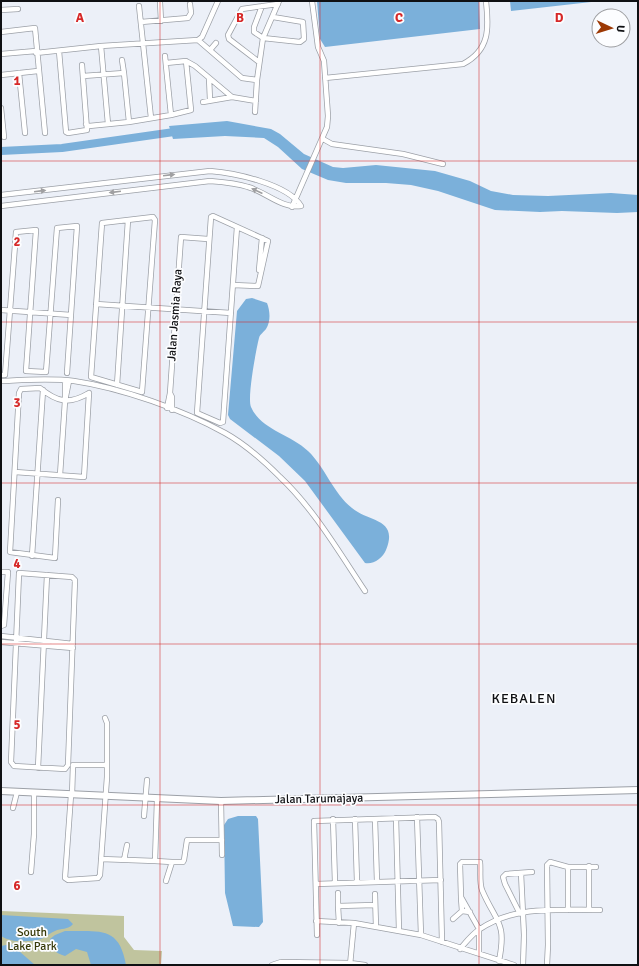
<svg xmlns="http://www.w3.org/2000/svg" width="639" height="966" font-family="Signika,sans-serif">
  <style>
    .green { fill: #c0c49e }
    .water { fill: #7bb0da }
    .lines { fill: none; stroke-linecap: round; stroke-linejoin: round }
    .river { stroke: #7bb0da; stroke-width: 8 }
    .street-casing { stroke: #9ca0a7; stroke-width: 6 }
    .secondary-casing { stroke: #9ca0a7; stroke-width: 8 }
    .street { stroke: #fff; stroke-width: 4.5 }
    .secondary { stroke: #fff; stroke-width: 6 }
    .oneway { fill: #9f9fa1 }
    .grid { fill: none; stroke: #d62828; stroke-width: 1; stroke-opacity: 0.55 }
    .labels { text-anchor: middle; dominant-baseline: central; stroke-width: 3.5; stroke-linejoin: round; paint-order: stroke }
    .street-label { font-size: 12px; fill: #0f1013; stroke: #fcfdff }
    .park-label { font-size: 12px; fill: #383a09; stroke: #fcfdff }
    .quarter-label { font-size: 14px; letter-spacing: 1px; fill: #0f1013; stroke: #fcfdff }
    .grid-label { font-size: 13px; text-anchor: middle; font-weight: bold; fill: #d62828; stroke: #fcfdff; stroke-width: 3.5; stroke-linejoin: round; paint-order: stroke }
  </style>
  <rect width="100%" height="100%" fill="#ecf0f8"/>
  <path class="green" d="M1,911L124,916V937L134,950L162,951L161,965H1Z"/>
  <path class="water" d="M317,1H479L480,29L325,47L320,39Z
    M510,1H600L511,11Z
    M227,121L271,129L280,134L304,154L333,167L343,168L376,165L435,171L470,181L491,191L513,195L548,196L611,193L638,195V212L617,213L562,211L540,212L495,210L438,191L411,185L386,183H346L328,180L302,169L278,147L264,138L225,136L173,139L169,126Z
    M252,298L267,303C270,311 271,321 266,329C264,332 260,334 259,338C256,350 247,398 251,407C261,430 290,434 308,451C325,467 333,493 352,508C368,522 399,518 386,550C383,558 373,565 365,563L305,481L279,456L230,419L228,415L237,311L246,299Z
    M238,816H256L258,819L263,922L259,927L233,926L225,893L224,825L228,819Z
    M1,915L68,919L73,924C68,930 61,928 55,931C50,933 46,937 41,939C30,942 11,943 1,936Z
    M65,931C99,932 119,925 126,965H91L87,952L76,949L65,956C55,953 51,949 50,939L55,935Z
    M11,944L35,965H1V946Z"/>
  <g class="lines">
    <path class="river" d="M1,151L62,148L181,131"/>
    <defs>
      <path id="street" d="M160,2L161,21
        M139,6L151,118
        M262,6L254,27V32L263,38L300,42L304,39L303,22L273,17
        M1,10L18,9
        M141,22L188,18L191,13L190,4
        M1,32L35,28L45,133
        M198,40L242,78L257,80
        M101,46L108,124
        M210,50L216,43
        M59,51L66,132L68,133L87,130L82,65
        M36,53L101,46L198,40L202,37L218,1
        M1,54L36,51
        M165,56L171,115L191,110L186,61L195,66L232,97
        M122,60L124,73
        M259,62L229,39L228,35L242,9L278,4
        M166,63L186,61
        M19,73L25,133
        M1,75L38,71
        M83,76L124,73L129,122L171,115
        M209,78L210,100
        M325,78L463,64C490,50 489,28 486,1
        M203,102L232,97L256,101
        M1,108L4,137
        M255,112L257,80L263,38L279,1
        M86,124L89,126L129,122
        M323,139L332,144L403,154L443,164
        M1,195L210,171C235,173 288,184 301,206C282,209 266,192 248,187C236,183 223,182 210,181L1,206
        M292,207L327,127L328,116L324,61L318,47L312,1
        M153,217L155,220L142,392L91,377L102,223Z
        M237,227L223,422L220,423L197,413L211,217L213,216L268,241L258,286
        M259,270L262,238
        M233,285L258,286
        M96,304L231,313
        M1,310L71,315
        M1,375H5L16,232L36,230L26,371L46,372L57,228L77,226L67,373
        M1,381C25,380 50,378 74,381C122,388 183,410 225,433C245,444 264,461 280,477C314,509 339,552 365,591
        M117,385L128,220
        M170,393L172,397V410
        M65,401L69,381
        M167,408L170,393L181,237L208,239
        M15,472L84,477L89,393
        M60,475L65,401V381
        M58,500L55,558L10,552L19,393L21,389L40,388C57,402 69,405 89,393
        M32,556L43,390
        M1,572H8L4,625L1,626
        M19,573L72,577L75,580L68,765L65,769L14,766L11,762Z
        M1,636L73,644
        M1,642L73,648
        M38,768L47,575
        M71,795L65,878L68,880L98,878L100,875L107,777V723L105,718
        M72,795L73,765H107
        M221,801L222,855
        M13,808L17,792
        M144,816L147,780
        M417,817L421,935
        M396,818L399,931
        M333,819L335,883
        M355,819L357,882
        M375,819L377,882
        M101,859L155,861L157,800
        M124,860L127,845
        M155,861L172,862
        M589,866V910
        M568,867V910
        M31,872L34,834V793
        M521,873L524,935L523,965
        M166,881L172,862H183L184,860L187,840H222
        M316,884L441,880
        M338,893V906L375,905
        M375,894L376,927
        M461,898L462,911L470,912
        M338,906L339,923
        M519,912L505,884L503,877L506,874L532,872
        M453,919L462,911
        M316,921L354,923L421,935L514,965
        M317,935L314,821L435,817L438,819L439,822L442,942
        M460,949C466,942 472,934 480,929C515,905 559,910 600,910
        M479,952V929L461,897L460,864L462,862H480C481,871 479,882 482,890C496,923 507,921 499,961
        M272,965L281,962L350,963L365,965
        M350,965L354,923
        M547,965L548,945L547,865L550,862L568,867H596"/>
      <path id="secondary" d="M1,791L221,801L638,790"/>
    </defs>
    <use href="#street" class="street-casing"/>
    <use href="#secondary" class="secondary-casing"/>
    <use href="#street" class="street"/>
    <use href="#secondary" class="secondary"/>
  </g>
  <defs><path id="oneway-solid" d="M-6-.8H1V-3.2L6.5 0L1 3.2V.8H-6Z"/></defs>
  <g class="oneway">
    <use href="#oneway-solid" transform="translate(169 175) rotate(-7)"/>
    <use href="#oneway-solid" transform="translate(40 191) rotate(-7)"/>
    <use href="#oneway-solid" transform="translate(257 191) rotate(-155)"/>
    <use href="#oneway-solid" transform="translate(115 192) rotate(173)"/>
  </g>
  <path class="grid" d="M160,1V965M320,1V965M479,1V965M1,161H638M1,322H638M1,483H638M1,644H638M1,805H638"/>
  <g class="labels">
    <g class="street-label">
      <text transform="translate(175 315) rotate(-86)">Jalan Jasmia Raya</text>
      <text transform="translate(319 799) rotate(-1)">Jalan Tarumajaya</text>
    </g>
    <g class="park-label">
      <text x="32" y="932">South<tspan x="32" dy="14">Lake Park</tspan></text>
    </g>
    <g class="quarter-label">
      <text x="524" y="698">KEBALEN</text>
    </g>
  </g>
  <g class="grid-label">
    <text x="80" y="22">A</text>
    <text x="240" y="22">B</text>
    <text x="399" y="22">C</text>
    <text x="559" y="22">D</text>
    <text x="17" y="85">1</text>
    <text x="17" y="246">2</text>
    <text x="17" y="407">3</text>
    <text x="17" y="568">4</text>
    <text x="17" y="729">5</text>
    <text x="17" y="890">6</text>
  </g>
  <rect width="639" height="966" fill="none" stroke="#0f1013" stroke-width="4"/>
  <g transform="translate(611 28) rotate(94)"><circle r="19" fill="#fcfdff" stroke="#9d9ea1"/>
  <path d="M0-3L7 15L0 10L-7 15Z" fill="#9c3804"/>
  <text y="-6" font-size="11" font-weight="bold" text-anchor="middle" fill="#0f1013">U</text>
  </g>
</svg>
